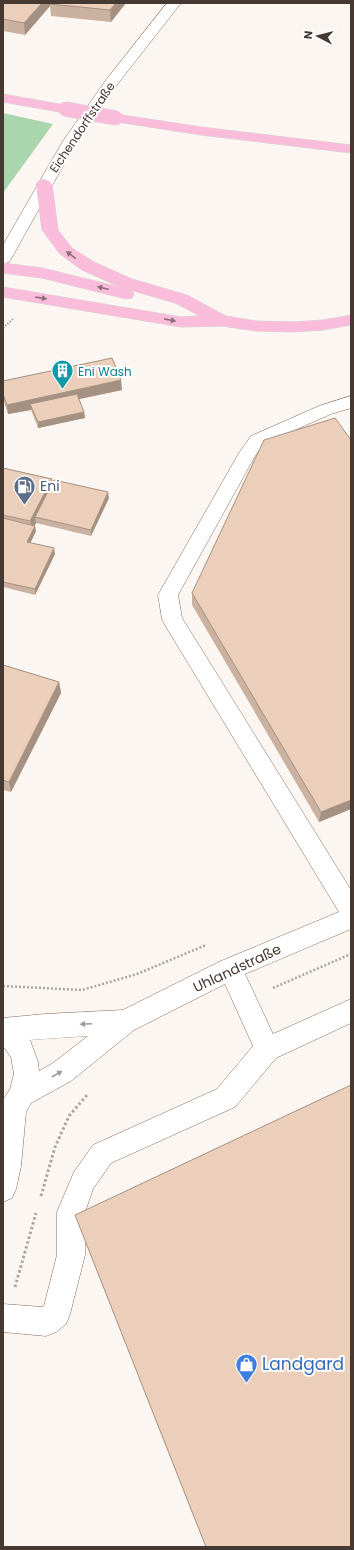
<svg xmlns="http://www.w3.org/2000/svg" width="354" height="1550" font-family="Poppins,sans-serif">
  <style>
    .green { fill: #aad6ae }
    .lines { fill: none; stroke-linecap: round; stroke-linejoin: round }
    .minor-casing { stroke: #866a59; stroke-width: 1 }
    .major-casing { stroke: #d6d3d2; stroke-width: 1 }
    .path-far2 { stroke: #ada49f; stroke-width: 2; stroke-dasharray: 1.5 1.5; stroke-linecap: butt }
    .path-far1 { stroke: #ada49f; stroke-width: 2.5; stroke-dasharray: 2 2; stroke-linecap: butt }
    .path { stroke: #ada49f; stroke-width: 3; stroke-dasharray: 2.5 2.5; stroke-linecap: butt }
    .minor { fill: #fff; fill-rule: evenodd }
    .major { fill: #f9bcdb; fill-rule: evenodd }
    .major-bridge-casing { stroke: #d6d3d2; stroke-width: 15; stroke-linecap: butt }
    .major-bridge { stroke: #f9bcdb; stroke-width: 14 }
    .wall { fill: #cbb2a0 }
    .shaded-wall { fill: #a59182 }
    .building { fill: #eccfba; stroke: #a59182 }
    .oneway { fill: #8e6d76 }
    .oneway2 { fill: #a29c98 }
    .labels { text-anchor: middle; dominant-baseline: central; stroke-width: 4; stroke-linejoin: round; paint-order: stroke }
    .far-street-label { font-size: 12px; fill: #463932; stroke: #fff }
    .far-culture-label { font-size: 12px; fill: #0d838f; stroke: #fff; text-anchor: start }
    .service-label { font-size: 14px; fill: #4e5e75; stroke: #fff; text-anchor: start }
    .street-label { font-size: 14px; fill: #463932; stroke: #fff }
    .near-shop-label { font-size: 17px; fill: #366cbe; stroke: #fff; text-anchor: start }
  </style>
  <rect width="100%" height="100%" fill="#fcf6f2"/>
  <path class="green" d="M3,113L53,124L3,193Z"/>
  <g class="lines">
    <defs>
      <path id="minor" d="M167,3H181L116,86L77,141L11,259L9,262L3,264V245L63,141L106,80Z
        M351,396V408L331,414L263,444L255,456L178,595L182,618L351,890V929L245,974L273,1034L351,999V1023L276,1058L235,1107L111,1163L93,1189L85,1212V1255L70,1314L66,1324L56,1332L46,1336L3,1332V1304L42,1307L44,1306L57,1255V1212L74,1172L93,1145L217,1089L253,1046L225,984L134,1030L71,1081L31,1103L26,1112L21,1166L16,1189L12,1198L3,1202V1100L10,1089L14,1074L11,1057L3,1046V1018L45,1014L123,1010L221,961L339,912L165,625L162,619L158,595L239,453L251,436L319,406ZM88,1036L53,1063L39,1071L38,1062L30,1040Z"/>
      <path id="major" d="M3,94L65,105L70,106L72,109L70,112L65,113L3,102Z
        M116,114L201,127L351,145V153L201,135L111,121L109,118L111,115Z
        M44,179L49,181L52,184L58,230L72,248L94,262L132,279L187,295L226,316L256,321L294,322L323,320L351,315V325L323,330L294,332L256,331L222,326L181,327L3,297V287L181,317L200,316L175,303L120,287L82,270L60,254L42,230L36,184L39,181Z
        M3,263L42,268L132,290L134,294L132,298L126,299L42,278L3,273Z"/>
    </defs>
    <use href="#minor" class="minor-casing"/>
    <use href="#major" class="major-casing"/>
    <path class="path-far2" d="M3,328L13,319"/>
    <path class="path-far1" d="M3,986L82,990L137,974L206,945
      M273,988L351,954"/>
    <path class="path" d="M41,1196L55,1147L69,1116L87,1095
      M15,1287L36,1213"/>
    <use href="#minor" class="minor"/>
    <use href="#major" class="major"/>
    <defs>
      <path id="major-bridge" d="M65,109L116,118"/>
    </defs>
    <use href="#major-bridge" class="major-bridge-casing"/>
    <use href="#major-bridge" class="major-bridge"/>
  </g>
  <path class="wall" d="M3,3H126L111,22L51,16L50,6L25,35L3,31Z
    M3,381L122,390L79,399L84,412L85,418L38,428L31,410L8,414L3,399Z
    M351,440V809L319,822L192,605V593Z
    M3,468L52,479V482L109,498L91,536L36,523L34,526L36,531L30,543L55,554L35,595L3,587Z
    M3,665L59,682L61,693L11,792L3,790Z"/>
  <path class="shaded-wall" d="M42,3H53L50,4V6L25,35L24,23Z
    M116,3H126L111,22L110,10Z
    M121,380L122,390L32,409L30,404L31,410L8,414L7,405Z
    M84,412L85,418L38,428V422Z
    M52,479L53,488L35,517L36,523L32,531L30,521Z
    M108,492L109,498L91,536V530Z
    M35,526L36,531L28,548L27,542Z
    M54,548L55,554L35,595V589Z
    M59,682L61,693L11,792L9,782Z
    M351,800V809L319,822L321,812Z"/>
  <path class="building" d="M3,3H42L24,23L3,19Z
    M51,3H116L110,10L50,4Z
    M112,358L121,380L7,405L3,394V381Z
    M77,394L84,412L38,422L30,404Z
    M335,418L351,440V800L321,812L192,593L264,440Z
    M3,468L52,479L30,521L3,515Z
    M54,480L108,492L91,530L35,517Z
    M3,518L35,526L27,542L54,548L35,589L3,582Z
    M3,665L59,682L9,782L3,780Z
    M351,1085V1547H206L75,1215Z"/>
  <defs><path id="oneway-solid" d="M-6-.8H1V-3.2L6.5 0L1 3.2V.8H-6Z"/></defs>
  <g class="oneway">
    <use href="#oneway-solid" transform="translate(71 255) rotate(-142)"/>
    <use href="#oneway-solid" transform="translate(103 288) rotate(-166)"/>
    <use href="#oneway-solid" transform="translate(41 298) rotate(9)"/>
    <use href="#oneway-solid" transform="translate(170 320) rotate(11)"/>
  </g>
  <g class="oneway2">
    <use href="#oneway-solid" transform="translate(86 1024) rotate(177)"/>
    <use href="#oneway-solid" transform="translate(57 1074) rotate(-30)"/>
  </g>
  <defs>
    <symbol id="building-pin" viewBox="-11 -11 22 30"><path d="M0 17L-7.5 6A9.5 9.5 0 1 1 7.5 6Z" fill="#0f9aa8" stroke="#fff"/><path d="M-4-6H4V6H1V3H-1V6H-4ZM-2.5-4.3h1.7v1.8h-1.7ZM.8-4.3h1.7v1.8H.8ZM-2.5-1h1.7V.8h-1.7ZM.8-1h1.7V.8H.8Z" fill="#fff"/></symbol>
    <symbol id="fuel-pin" viewBox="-11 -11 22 30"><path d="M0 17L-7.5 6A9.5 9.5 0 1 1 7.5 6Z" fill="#5c6f8a" stroke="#fff"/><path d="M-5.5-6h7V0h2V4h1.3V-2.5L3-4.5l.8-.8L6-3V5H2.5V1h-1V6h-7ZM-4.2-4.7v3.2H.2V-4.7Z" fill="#fff"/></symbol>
    <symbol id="shop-pin" viewBox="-11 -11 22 30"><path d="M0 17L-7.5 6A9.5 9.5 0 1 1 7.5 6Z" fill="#3f7fe0" stroke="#fff"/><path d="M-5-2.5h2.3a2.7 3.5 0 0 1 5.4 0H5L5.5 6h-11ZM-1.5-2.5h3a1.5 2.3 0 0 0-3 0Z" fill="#fff"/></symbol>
  </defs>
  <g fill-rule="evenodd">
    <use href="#building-pin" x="50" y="358" width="25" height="34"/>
    <use href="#fuel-pin" x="12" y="474" width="25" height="34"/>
    <use href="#shop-pin" x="234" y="1352" width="25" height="34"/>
  </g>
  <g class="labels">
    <g class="far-street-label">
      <text transform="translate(82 127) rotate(-56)">Eichendorffstraße</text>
    </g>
    <g class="far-culture-label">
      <text x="78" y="371">Eni Wash</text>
    </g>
    <g class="service-label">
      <text x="40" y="486">Eni</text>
    </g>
    <g class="street-label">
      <text transform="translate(237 968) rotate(-25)">Uhlandstraße</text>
    </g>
    <g class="near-shop-label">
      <text x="262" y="1364">Landgard</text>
    </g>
  </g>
  <rect width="354" height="1550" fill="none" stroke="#463932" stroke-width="8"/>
  <g transform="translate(318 36) rotate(277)" stroke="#ffffff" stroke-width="3" paint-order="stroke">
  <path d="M0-3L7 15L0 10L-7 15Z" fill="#463932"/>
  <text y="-6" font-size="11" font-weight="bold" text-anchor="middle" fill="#463932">N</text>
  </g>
</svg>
